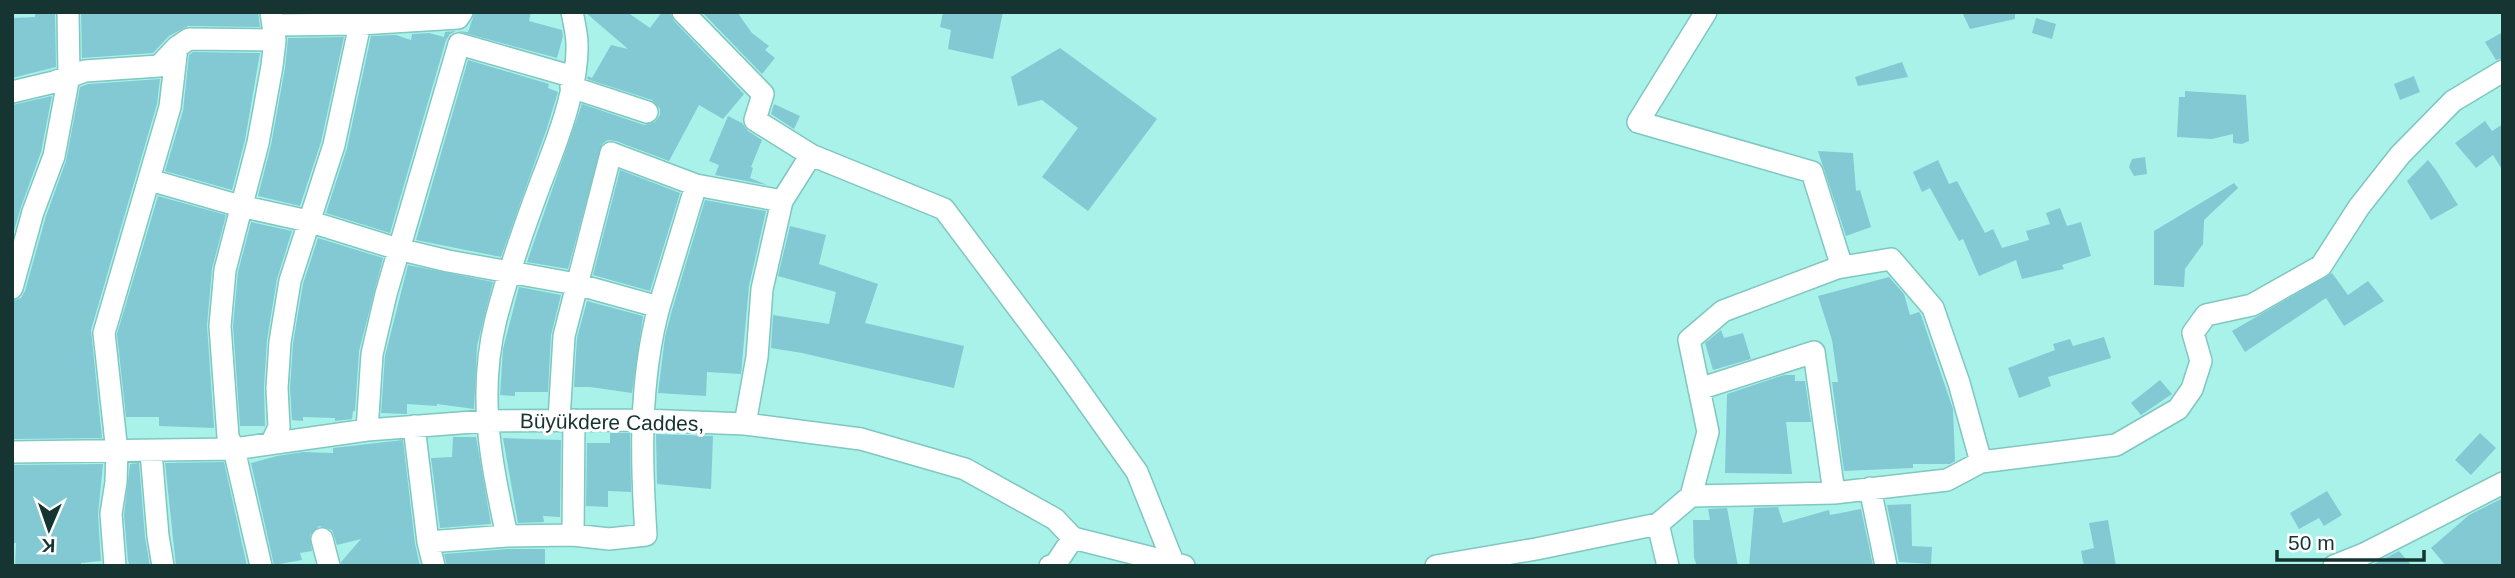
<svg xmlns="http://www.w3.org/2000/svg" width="2515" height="578" font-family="Arial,sans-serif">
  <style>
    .building { fill: #82c9d4 }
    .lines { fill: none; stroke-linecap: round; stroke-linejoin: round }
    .minor-casing { stroke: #7fc7c0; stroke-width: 24 }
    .minor { stroke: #fff; stroke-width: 21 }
    .labels { text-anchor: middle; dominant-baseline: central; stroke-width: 6; stroke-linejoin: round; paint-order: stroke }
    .street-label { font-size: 21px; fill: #163431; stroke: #fff }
  </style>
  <rect width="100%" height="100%" fill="#a9f2ea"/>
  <path class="building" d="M48,12H55L56,67L12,78V18L35,17V14Z
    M81,12H258L260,27L188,26L169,36L153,53L82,58Z
    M475,12H531L529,21L562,30L563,36L557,58L457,31L468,32Z
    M585,12H627L650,28L662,12H670L674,21L744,94L723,119L699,105L669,161L616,141L608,140L602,144L568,269L527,262L582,104L644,125L655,122L660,115V109L652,100L587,79L588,76L592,78L611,45L628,49Z
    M702,12H737L752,33L769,46L765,50L775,58L762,74Z
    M943,12H1003L993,59L948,49L951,30L940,27Z
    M1962,12H2015V19L1970,29Z
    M2036,18L2056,24L2052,39L2032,33Z
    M456,31L450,34L446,40L390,233L326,213L347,148L371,36L396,35L411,40L412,34L429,33L444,37L445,32Z
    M2503,32V58L2496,60L2485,42Z
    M344,37L321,142L300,206L258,196L271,145L285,68L288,38Z
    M1060,48L1157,119L1088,211L1042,177L1078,128L1042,100L1018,106L1011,77Z
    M193,52L260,53L245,140L232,190L165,171L183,111L189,55Z
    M468,60L549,84L548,88L558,92L547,128L501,257L416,240Z
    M1902,62L1908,77L1858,86L1855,77Z
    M2414,76L2420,92L2400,100L2394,84Z
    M160,79L157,104L91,330L102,438L13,439L12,301L21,298L25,291L46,216L66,161L80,87L88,84Z
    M2185,91L2246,95L2249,141L2242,144L2233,143V134L2212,139L2177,137L2179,97H2185Z
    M52,96L41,152L21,207L12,238V105Z
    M774,104L800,116L794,129L771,114Z
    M728,116L742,123L748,131L762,140L751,167L753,168L750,178L767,185L715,175L719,165L709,161Z
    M2485,121L2492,131L2503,124V171L2493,155L2476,168L2455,143Z
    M1818,151L1853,153L1856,191L1860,190L1871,227L1846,236Z
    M2145,157L2147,174L2134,176L2129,167L2132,159Z
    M1938,160L1949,184L1957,181L1985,233L1993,229L2002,248L2029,240L2026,231L2050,224L2046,213L2060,208L2067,226L2081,222L2091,256L2062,265L2064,269L2022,279L2016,260L1979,276L1963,239L1959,241L1930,188L1922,192L1913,172Z
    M2428,160L2436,170L2458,205L2431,220L2407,181Z
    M620,170L680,193L650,291L593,275Z
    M2234,183L2238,188L2204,220L2203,244L2185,269L2184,287L2154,285V231Z
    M158,196L226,215L212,269L207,325L214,428L159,426V417H126L117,334Z
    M705,200L766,211L749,286L741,374L707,372L706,396L658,393L665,337L672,310Z
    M251,222L292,231L277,279L267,340L264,387L265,426H240L233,326L238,272Z
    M790,226L826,235L819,264L878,284L865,323L964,346L954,388L802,353L771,348L773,315L829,324L836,292L778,276Z
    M318,238L383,258L359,351L355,411H353L352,419L335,421V418L303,417V421L292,420L290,388L293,343L303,284Z
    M408,265L493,282L477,346L474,409L437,404V406L407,404V414L381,413L385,356Z
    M2332,273L2348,295L2368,281L2384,301L2344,326L2326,298L2245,352L2232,331Z
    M1889,277L1904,294L1910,315L1919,312L1921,315L1953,409L1955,461L1950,464H1913V468L1844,471L1832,382H1838L1832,340L1818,296Z
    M519,287L561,295L551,335L548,392H515V396L500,395L503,349Z
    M587,301L643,316L632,393L590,387H574L577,338Z
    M1721,330L1724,338L1743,333L1751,359L1713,370L1705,343Z
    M2104,337L2111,358L2048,377L2051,386L2019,398L2008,368L2055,350L2053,344L2070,339L2073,346Z
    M1784,375H1795V381H1805L1811,422H1786L1792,474L1725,473L1727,394Z
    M2160,380L2172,394L2141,415L2131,403Z
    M610,433H630L631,492L608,491V507L586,506L587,443H610Z
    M2480,433L2496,448L2471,475L2455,460Z
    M656,434L713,436L711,489L657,484Z
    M453,437H476L491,524L440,528L431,458L452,457Z
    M503,438L561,440L560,517L543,516L544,522L518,523Z
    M403,440L415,544L420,566H342L341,562L361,539L337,545L332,530L319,526L310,535L312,551L300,553L302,560L274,565L251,463L277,456L303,452L333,453V448Z
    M224,462L247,566H176L165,463Z
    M139,463L145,537L150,566H130L128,561L124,515L130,464Z
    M103,464L98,515L101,561L81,563V566L15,565L16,543H12V465Z
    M2327,491L2342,515L2324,526L2319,518L2299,529L2290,513Z
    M2503,498V566H2446L2431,548L2469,515Z
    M1911,504L1912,546L1932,547L1931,564L1899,562L1887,505Z
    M1778,507L1783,523L1829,510L1830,515L1861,509L1873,566H1749L1754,508Z
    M1727,508L1738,566H1697L1694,558L1693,520H1710L1708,509Z
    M2108,520L2116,566H2084L2081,551L2094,548L2089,523Z
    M508,549H545V565L447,566L444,554Z
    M2399,551L2412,566H2370Z"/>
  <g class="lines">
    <defs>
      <path id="minor" d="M683,12L763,94L755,120L811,155L944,209L1064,369L1137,472L1173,562
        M1706,12L1638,122L1812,172L1842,267
        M274,25L360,24L458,18L462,12
        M571,87L647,112
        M12,92L54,82L85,71L159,66L177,47L189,39L275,40
        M150,180L240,206L308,221L398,249L448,261L576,284L659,307C639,381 641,459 646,535L609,539L573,535L507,536
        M696,185L782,201
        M12,288L33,212L54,156L69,76L68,12
        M1699,389L1814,352L1834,493
        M559,420L564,336L611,153L696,185L659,307
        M745,424L757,357L762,289L782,201L811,155
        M414,426L428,542L434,566
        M367,430L372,354L386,294L459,44L574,77
        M272,442L279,427L277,388L280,342L290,281L334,145L360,24
        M12,452L234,449L367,430L486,421L643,420L745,424L861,439L965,469L1055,519L1073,538L1184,566
        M151,452L158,536L163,566
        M1870,488L1886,566
        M1691,496L1708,432L1689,340L1723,311L1837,268L1891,259L1933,308L1959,383L1981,462
        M1658,524L1691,496L1834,493L1947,480L1981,462L2116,445L2178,409L2192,389L2201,361L2193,333L2206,315L2252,305L2321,266L2359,207L2400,155L2453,101L2503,71
        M573,535L574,420
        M322,539L329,566
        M428,542L507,536C491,461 477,396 496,319C508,273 524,227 541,182C557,141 578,88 577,44C577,34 574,22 572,12
        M115,566L111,514L116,482L117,452L104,333L170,107L177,47
        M261,566L234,449L228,437L220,326L225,270L258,143L272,66L275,40L271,12
        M1050,566L1055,565L1073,538
        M1436,566L1536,549L1658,524L1668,566
        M2334,566L2364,554L2503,483"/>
    </defs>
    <use href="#minor" class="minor-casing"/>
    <use href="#minor" class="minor"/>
  </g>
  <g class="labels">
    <g class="street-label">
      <text transform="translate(612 422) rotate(1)">Büyükdere Caddes,</text>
    </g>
  </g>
  <rect width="2515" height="578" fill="none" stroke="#163431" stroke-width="28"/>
  <g transform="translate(49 529) rotate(182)" stroke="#ffffff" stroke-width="5" paint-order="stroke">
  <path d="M0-5L12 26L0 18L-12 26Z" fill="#163431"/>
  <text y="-10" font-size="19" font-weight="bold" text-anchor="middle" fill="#163431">K</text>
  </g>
  <path d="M2277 550v10h147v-10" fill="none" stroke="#163431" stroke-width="3.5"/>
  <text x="2288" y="550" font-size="21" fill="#163431" stroke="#ffffff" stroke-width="5" paint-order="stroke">50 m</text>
</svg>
